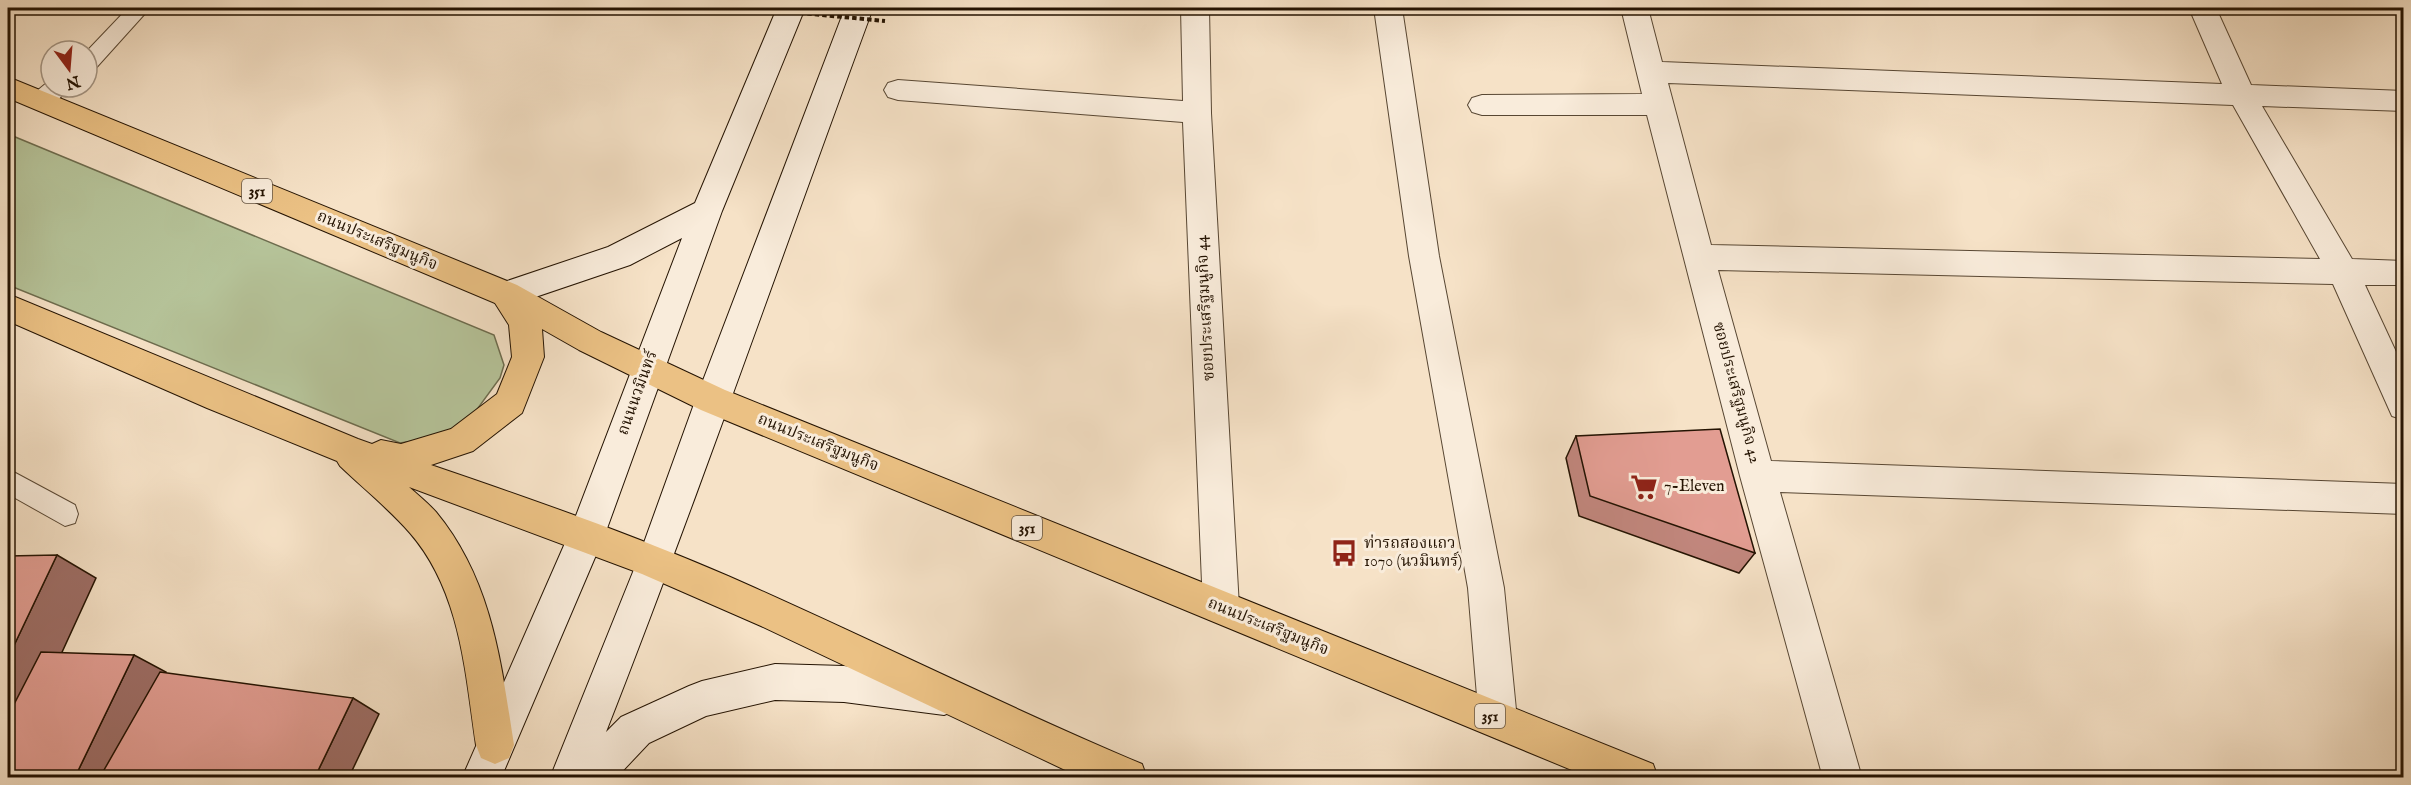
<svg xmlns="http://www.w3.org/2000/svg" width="2411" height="785" font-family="'IM FELL English','Noto Serif Thai',serif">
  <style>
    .green { fill: #b6c49a; stroke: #6d6c4e; stroke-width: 1.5 }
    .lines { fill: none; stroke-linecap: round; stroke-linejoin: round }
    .service-casing { stroke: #584733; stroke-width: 2 }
    .minor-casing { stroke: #584733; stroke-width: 2 }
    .secondary-casing { stroke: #241302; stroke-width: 2 }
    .primary-casing { stroke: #241302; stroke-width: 2 }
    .service { fill: #f9ecdb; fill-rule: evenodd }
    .minor { fill: #f9ecdb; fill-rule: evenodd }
    .secondary { fill: #f9ecdb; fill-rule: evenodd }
    .primary { fill: #ebc184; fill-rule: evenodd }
    .path-bridge { stroke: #241302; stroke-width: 4; stroke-dasharray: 4.5 3; stroke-linecap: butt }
    .wall { fill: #c2877e; stroke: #241302; stroke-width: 1.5 }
    .shaded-wall { fill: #9e6e66; stroke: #241302; stroke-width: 1.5 }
    .building { fill: #e29d92; stroke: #241302; stroke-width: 1.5 }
    .labels { text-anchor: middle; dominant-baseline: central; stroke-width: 6; stroke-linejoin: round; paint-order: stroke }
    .shield { fill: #f9ecdb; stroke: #645443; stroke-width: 1.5 }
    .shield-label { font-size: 15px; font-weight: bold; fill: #241302 }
    .street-label { font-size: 16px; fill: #241302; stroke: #f9ecdb }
    .poi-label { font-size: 16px; fill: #241302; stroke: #f9ecdb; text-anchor: start }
  </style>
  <rect width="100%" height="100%" fill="#f6e2c7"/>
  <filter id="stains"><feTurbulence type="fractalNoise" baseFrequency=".00333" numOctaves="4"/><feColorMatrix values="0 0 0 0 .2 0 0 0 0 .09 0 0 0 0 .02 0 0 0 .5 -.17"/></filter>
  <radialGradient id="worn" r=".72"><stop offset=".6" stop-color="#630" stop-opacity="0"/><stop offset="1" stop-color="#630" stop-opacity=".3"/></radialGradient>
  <path class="green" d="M8,134L494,335L504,365L500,378L470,419L446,436L400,443L8,285Z"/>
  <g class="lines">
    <defs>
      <path id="service" d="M128,8H150L95,69L87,72V51Z
        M49,81H51V87H68C61,100 47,111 32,107L29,101L32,95Z
        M8,469L75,505L78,514L75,523L65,526L8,494Z"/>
      <path id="minor" d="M1181,8H1209L1211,113L1239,607L1234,619L1221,624L1208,619L1203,607L1183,122L898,100L888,97L884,90L888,83L898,80L1183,101Z
        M1374,8H1402L1439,256L1504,588L1517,720L1511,733L1498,739L1485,733L1479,720L1468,588L1409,256Z
        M1621,8H1648L1662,62L2222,84L2189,8H2216L2251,85L2404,91V111L2262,106L2352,259L2404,261V285H2365L2404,369V420L2392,416L2333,284L1718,270L1771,461L2404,484V514L1780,492L1862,778H1823L1740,476L1647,115H1482L1472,112L1468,105L1472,98L1482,95L1642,94ZM1668,83L2233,105L2320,259L1711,245Z"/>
      <path id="secondary" d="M777,8H805L722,211L605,534L501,778H462L569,534L682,238L630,265L506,307L495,303L490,294L495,285L608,247L695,203Z
        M845,8H873C784,249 700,492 606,732L621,717L689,686L702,681L775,664L844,666L944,679L957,684L963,697L957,710L944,715L844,702L775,700L706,716L649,743L616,778H550L637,562L694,404Z"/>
      <path id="primary" d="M8,77L517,285L601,332L725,390L1653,764L1658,778H1591L701,410L579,350L542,329L544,357L522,413L473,451L431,465C531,499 631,534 728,576C867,637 1002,705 1142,764L1147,778H1082L761,626L642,574L409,487C418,495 428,503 436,512C492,580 501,662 514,745L509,758L495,764L481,758L476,745C465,672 461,592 410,533C389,509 363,488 340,466L337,461L207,408L8,321V294L358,439L372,444L381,440L401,444L451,429L497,394L512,357L509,325L495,303L8,98Z"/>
    </defs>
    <use href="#service" class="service-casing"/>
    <use href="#minor" class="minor-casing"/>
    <use href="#secondary" class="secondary-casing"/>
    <use href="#primary" class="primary-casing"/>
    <use href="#service" class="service"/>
    <use href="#minor" class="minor"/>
    <use href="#secondary" class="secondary"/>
    <use href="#primary" class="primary"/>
    <path class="path-bridge" d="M770,10L885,21"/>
  </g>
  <path class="wall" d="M1576,436L1755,553L1739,573L1579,516L1566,458Z"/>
  <path class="shaded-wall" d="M57,555L96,578L8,770V658Z
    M134,655L166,672L117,777H75Z
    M353,698L379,714L349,777H315Z"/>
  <path class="building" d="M1720,429L1755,553L1590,496L1576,436Z
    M57,555L8,658V556Z
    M41,652L134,655L75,777H8V716Z
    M160,672L353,698L315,777H100Z"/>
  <defs>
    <symbol id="supermarket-bare" viewBox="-9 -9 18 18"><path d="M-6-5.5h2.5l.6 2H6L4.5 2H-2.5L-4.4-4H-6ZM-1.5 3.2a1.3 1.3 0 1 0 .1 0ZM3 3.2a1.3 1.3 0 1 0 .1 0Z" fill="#8f2418" stroke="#f9ecdb" stroke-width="2.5" paint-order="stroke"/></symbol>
    <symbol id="bus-bare" viewBox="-9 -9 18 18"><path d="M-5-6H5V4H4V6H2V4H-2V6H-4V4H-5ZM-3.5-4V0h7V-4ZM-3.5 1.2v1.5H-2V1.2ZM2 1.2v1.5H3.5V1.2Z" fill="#8f2418" stroke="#f9ecdb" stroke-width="2.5" paint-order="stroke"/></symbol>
  </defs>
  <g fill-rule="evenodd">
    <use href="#supermarket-bare" x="1625" y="468" width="38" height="38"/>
    <use href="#bus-bare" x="1325" y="534" width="38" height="38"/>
  </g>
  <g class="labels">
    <g class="shield">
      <rect x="242" y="179" width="30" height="24" rx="4.5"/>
      <rect x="1012" y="516" width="30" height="24" rx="4.5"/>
      <rect x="1475" y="704" width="30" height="24" rx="4.5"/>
    </g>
    <g class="shield-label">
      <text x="257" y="191">351</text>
      <text x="1027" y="528">351</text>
      <text x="1490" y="716">351</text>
    </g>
    <g class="street-label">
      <text transform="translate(377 241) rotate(23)">ถนนประเสริฐมนูกิจ</text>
      <text transform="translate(1206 308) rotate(-93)">ซอยประเสริฐมนูกิจ 44</text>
      <text transform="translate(638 393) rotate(-70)">ถนนนวมินทร์</text>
      <text transform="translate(1736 393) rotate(75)">ซอยประเสริฐมนูกิจ 42</text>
      <text transform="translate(818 443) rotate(22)">ถนนประเสริฐมนูกิจ</text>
      <text transform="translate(1268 627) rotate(22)">ถนนประเสริฐมนูกิจ</text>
    </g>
    <g class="poi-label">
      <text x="1664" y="487">7-Eleven</text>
      <text x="1364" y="544">ท่ารถสองแถว<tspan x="1364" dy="18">1070 (นวมินทร์)</tspan></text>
    </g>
  </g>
  <rect width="2411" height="785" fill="none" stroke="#f6e2c7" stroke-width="30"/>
  <rect x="9" y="9" width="2393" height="767" fill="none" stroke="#241302" stroke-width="3"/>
  <rect x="15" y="15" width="2381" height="755" fill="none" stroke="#241302" stroke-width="1.5"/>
  <g transform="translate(69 69) rotate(164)"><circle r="28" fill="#f9ecdb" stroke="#a49584" stroke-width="1.5"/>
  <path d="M0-4.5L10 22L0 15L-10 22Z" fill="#8f2418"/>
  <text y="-9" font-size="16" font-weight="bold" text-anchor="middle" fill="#241302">N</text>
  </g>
  <rect width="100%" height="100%" filter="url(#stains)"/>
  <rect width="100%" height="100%" fill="url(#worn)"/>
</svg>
